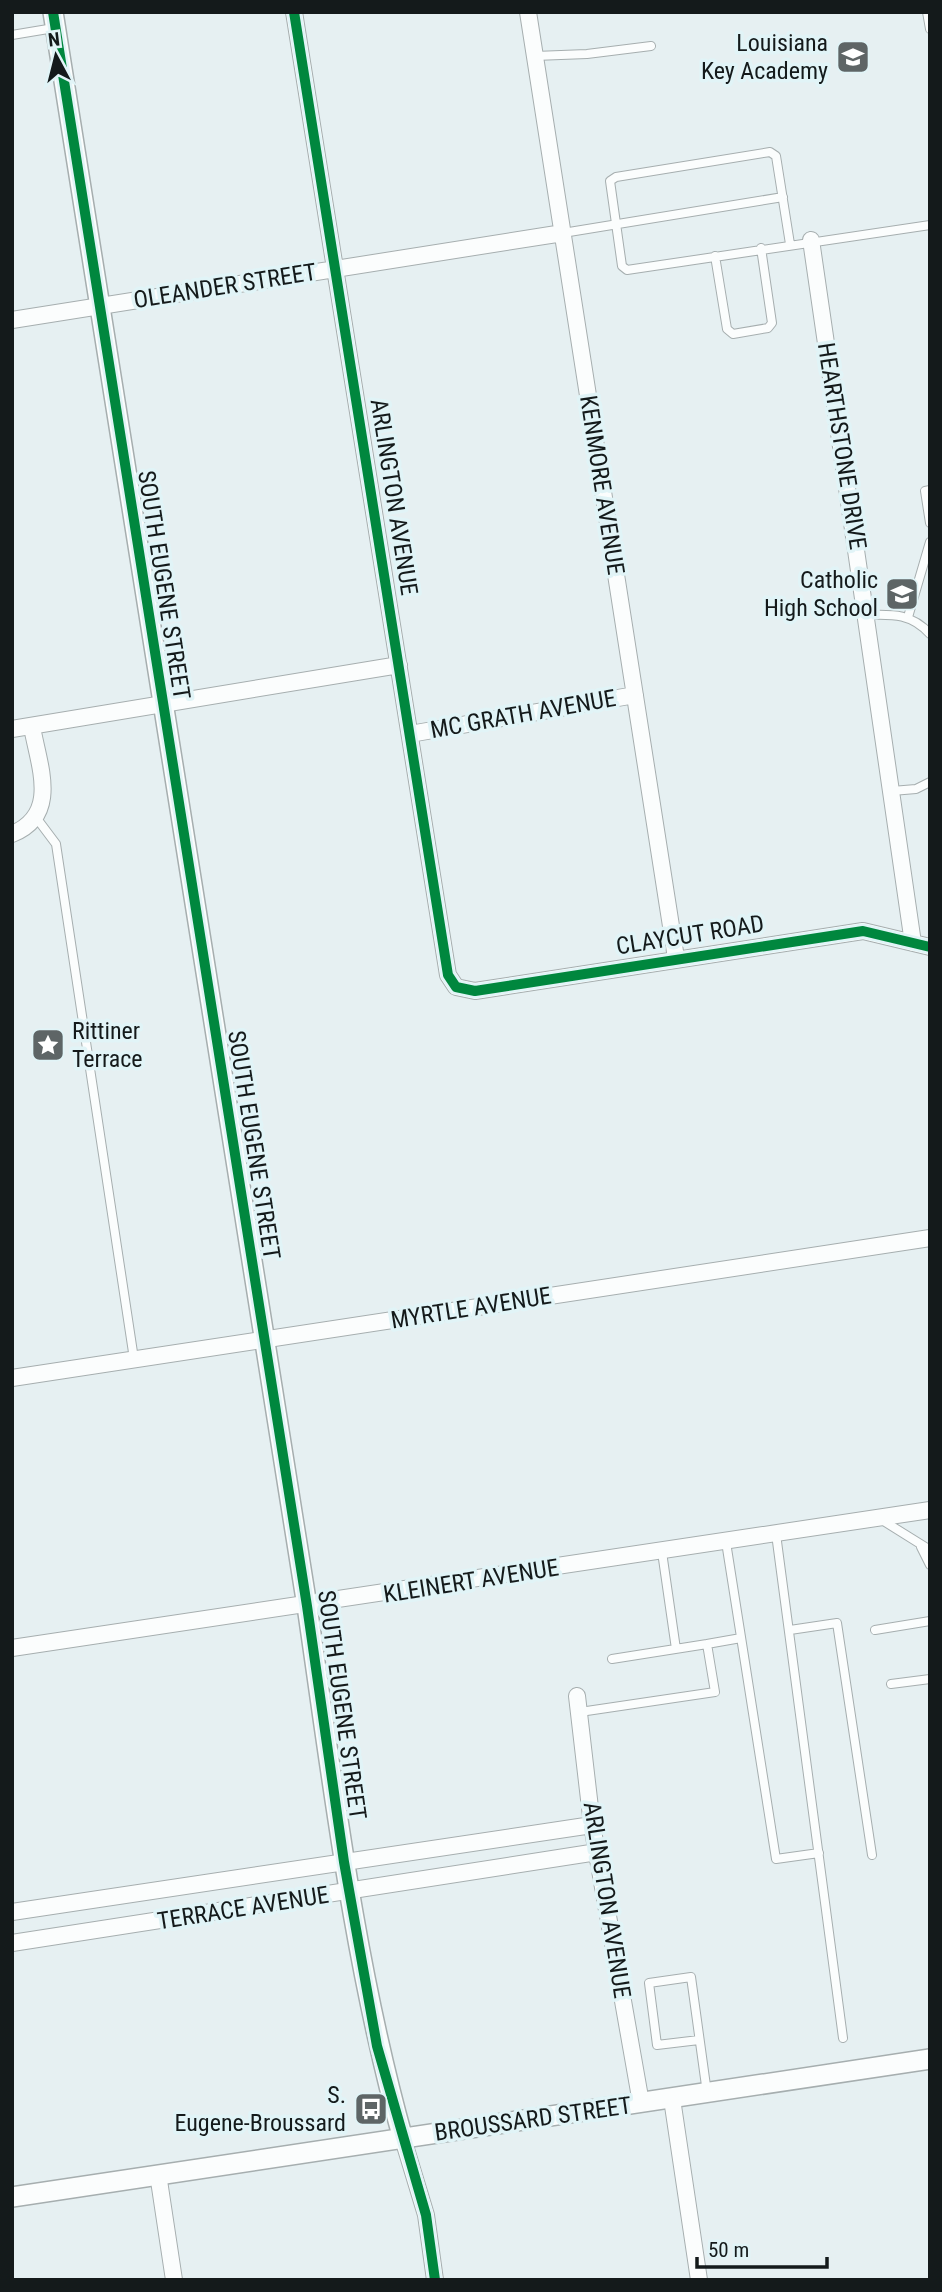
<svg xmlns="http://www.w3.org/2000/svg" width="942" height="2292" font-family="'Roboto Condensed',sans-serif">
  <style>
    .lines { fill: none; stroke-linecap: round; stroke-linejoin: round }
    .service-casing { stroke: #a6aeaf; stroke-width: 10 }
    .minor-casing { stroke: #a6aeaf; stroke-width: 18 }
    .tertiary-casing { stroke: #a6aeaf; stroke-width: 22 }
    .service { stroke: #fbfdfd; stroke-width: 8 }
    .minor { stroke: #fbfdfd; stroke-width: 16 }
    .tertiary { stroke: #fbfdfd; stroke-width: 19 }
    .cycleway-casing { stroke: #e1f4f7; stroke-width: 15 }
    .cycleway { stroke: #00873e; stroke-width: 10 }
    .labels { text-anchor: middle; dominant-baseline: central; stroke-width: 7; stroke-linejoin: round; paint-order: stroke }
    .poi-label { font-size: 24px; fill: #141a1b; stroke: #e1f4f7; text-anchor: end }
    .street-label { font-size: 24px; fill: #141a1b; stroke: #e1f4f7 }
  </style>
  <rect width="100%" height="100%" fill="#e6f0f2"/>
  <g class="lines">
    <defs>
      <path id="service" d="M927,12L930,29
        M12,35L54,28
        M535,56L587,54L651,46
        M563,233L783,197
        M790,244L776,156L770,152L616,177L610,181L622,266L627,270L930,225
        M715,256L727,329L733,334L768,328L772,323L761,248
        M930,490L925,491L930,523
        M868,615C894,614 912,614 930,634
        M908,617L930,542
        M892,791L916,789L930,782
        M35,816L56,844L134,1359
        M882,1520L930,1550
        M776,1534L843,2038
        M726,1542L776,1859L819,1853
        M921,1547L930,1565
        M662,1552L676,1649
        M790,1630L837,1623L872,1855
        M875,1630L930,1621
        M707,1644L741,1638
        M891,1684L930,1679
        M580,1712L715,1692L707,1644L612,1659
        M699,2040L657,2045L649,1983L691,1977L707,2093"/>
      <path id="minor" d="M294,12L448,975L456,987L475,991L863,931L930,947
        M528,12L676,958
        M811,240L913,943
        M12,320L563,233
        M12,729L399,665
        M410,734L635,695
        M12,834C60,815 39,766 32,727
        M12,1378L930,1238
        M12,1648L930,1510
        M577,1696L592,1825L641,2103
        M12,1912L592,1825
        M12,1943L597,1852
        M672,2099L699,2280
        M403,2139L426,2215L435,2280
        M158,2174L174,2280"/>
      <path id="tertiary" d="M53,12L307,1606C333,1784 354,1964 403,2139
        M12,2197L930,2059"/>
    </defs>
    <use href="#service" class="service-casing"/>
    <use href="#minor" class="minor-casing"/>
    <use href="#tertiary" class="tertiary-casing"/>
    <use href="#service" class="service"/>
    <use href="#minor" class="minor"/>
    <use href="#tertiary" class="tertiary"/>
    <defs>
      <path id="cycleway" d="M53,12L307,1606L344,1862L377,2046L426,2215L435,2280
        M294,12L448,975L456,987L475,991L863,931L930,947"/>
    </defs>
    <use href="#cycleway" class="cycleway-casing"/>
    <use href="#cycleway" class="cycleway"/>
  </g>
  <defs>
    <symbol id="school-square" viewBox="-11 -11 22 22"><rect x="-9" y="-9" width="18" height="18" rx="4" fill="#5e6566" stroke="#e1f4f7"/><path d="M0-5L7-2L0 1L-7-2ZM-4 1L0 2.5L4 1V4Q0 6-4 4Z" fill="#fff"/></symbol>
    <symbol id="sight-square" viewBox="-11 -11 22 22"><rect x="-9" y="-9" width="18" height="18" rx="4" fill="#5e6566" stroke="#e1f4f7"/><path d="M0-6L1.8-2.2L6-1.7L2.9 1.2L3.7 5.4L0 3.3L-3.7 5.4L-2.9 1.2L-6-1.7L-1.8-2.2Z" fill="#fff"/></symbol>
    <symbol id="bus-square" viewBox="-11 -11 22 22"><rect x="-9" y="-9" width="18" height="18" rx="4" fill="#5e6566" stroke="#e1f4f7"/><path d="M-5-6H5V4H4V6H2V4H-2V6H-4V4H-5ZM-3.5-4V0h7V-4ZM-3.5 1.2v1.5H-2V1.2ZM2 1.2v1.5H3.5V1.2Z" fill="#fff"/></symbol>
  </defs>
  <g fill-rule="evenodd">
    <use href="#school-square" x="834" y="38" width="38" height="38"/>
    <use href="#school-square" x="883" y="575" width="38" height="38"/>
    <use href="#sight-square" x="29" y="1026" width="38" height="38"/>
    <use href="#bus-square" x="352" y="2090" width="38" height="38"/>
  </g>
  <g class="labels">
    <g class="poi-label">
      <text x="828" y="43">Louisiana<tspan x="828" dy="28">Key Academy</tspan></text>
      <text x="878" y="580">Catholic<tspan x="878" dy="28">High School</tspan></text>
      <text x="72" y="1031" text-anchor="start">Rittiner<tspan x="72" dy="28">Terrace</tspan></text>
      <text x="346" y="2095">S.<tspan x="346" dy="28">Eugene-Broussard</tspan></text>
    </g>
    <g class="street-label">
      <text transform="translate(225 286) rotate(-9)">OLEANDER STREET</text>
      <text transform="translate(842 446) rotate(81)">HEARTHSTONE DRIVE</text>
      <text transform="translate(602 485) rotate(81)">KENMORE AVENUE</text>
      <text transform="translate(394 497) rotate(81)">ARLINGTON AVENUE</text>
      <text transform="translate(164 585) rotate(81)">SOUTH EUGENE STREET</text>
      <text transform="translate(523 714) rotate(-10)">MC GRATH AVENUE</text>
      <text transform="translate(690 935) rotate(-9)">CLAYCUT ROAD</text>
      <text transform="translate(254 1145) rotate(81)">SOUTH EUGENE STREET</text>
      <text transform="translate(471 1308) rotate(-9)">MYRTLE AVENUE</text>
      <text transform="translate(471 1581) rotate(-9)">KLEINERT AVENUE</text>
      <text transform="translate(342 1705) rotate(82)">SOUTH EUGENE STREET</text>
      <text transform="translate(607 1900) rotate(81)">ARLINGTON AVENUE</text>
      <text transform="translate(243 1908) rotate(-9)">TERRACE AVENUE</text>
      <text transform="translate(533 2119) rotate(-8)">BROUSSARD STREET</text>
    </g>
  </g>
  <rect width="942" height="2292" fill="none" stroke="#141a1b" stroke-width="28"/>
  <g transform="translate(56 56) rotate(353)" stroke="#e1f4f7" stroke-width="5" paint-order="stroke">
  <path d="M0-5L12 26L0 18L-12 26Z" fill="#141a1b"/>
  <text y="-10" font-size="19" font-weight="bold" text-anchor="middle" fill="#141a1b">N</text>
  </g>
  <path d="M697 2257v10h130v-10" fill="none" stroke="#141a1b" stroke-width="3.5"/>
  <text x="708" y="2257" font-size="21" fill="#141a1b" stroke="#e1f4f7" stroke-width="5" paint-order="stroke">50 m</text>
</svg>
